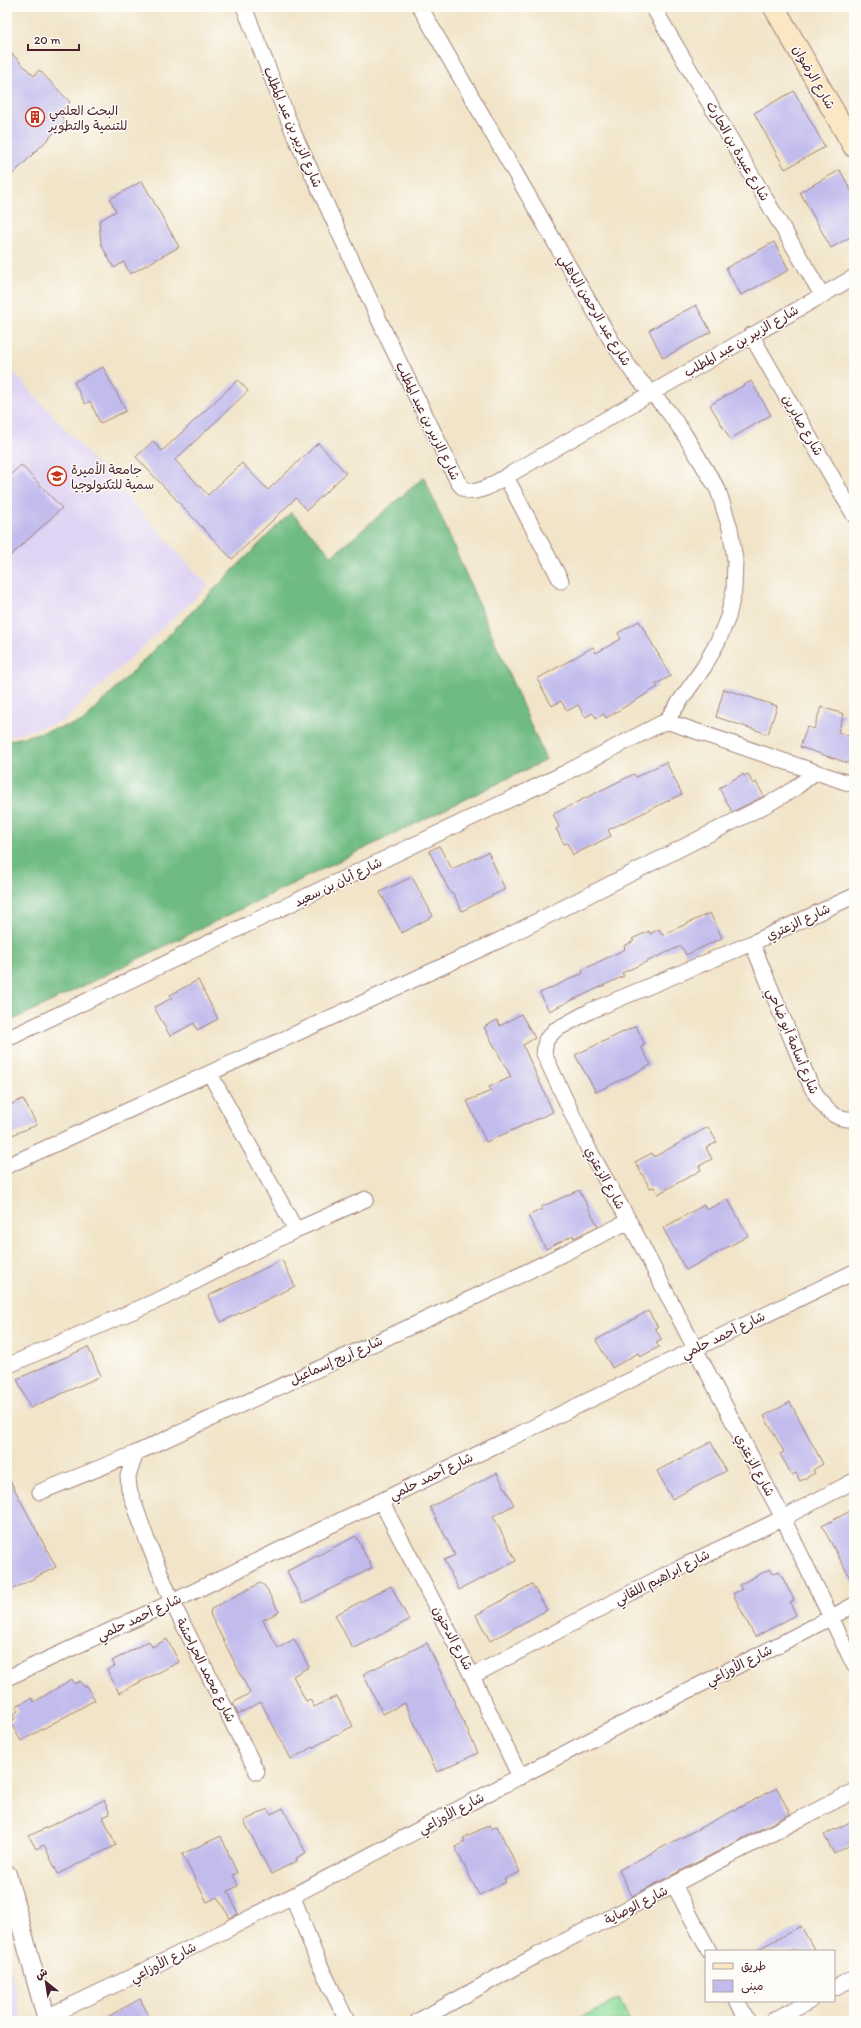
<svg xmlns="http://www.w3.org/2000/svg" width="861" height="2028" font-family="Itim,'Playpen Sans Arabic',sans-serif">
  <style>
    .built { fill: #e0d4f4 }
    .green { fill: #8bdb9b; stroke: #6a7d63 }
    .forest { fill: #70bb83; stroke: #5d6d57 }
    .building { fill: #c2bced }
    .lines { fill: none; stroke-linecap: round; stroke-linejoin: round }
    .minor-casing { stroke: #9e827a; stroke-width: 17 }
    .tertiary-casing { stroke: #9e827a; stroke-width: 20 }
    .secondary-casing { stroke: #9e827a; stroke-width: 23 }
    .minor { stroke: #fff; stroke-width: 15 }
    .tertiary { stroke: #fff; stroke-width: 18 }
    .secondary { stroke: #fbe7c3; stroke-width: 21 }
    .labels { text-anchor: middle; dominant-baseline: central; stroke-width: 3; stroke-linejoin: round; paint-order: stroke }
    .street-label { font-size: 13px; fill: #4a1f2b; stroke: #fdfcf7 }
    .poi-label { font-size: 13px; fill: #4a1f2b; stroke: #fdfcf7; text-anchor: start }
  </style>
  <rect width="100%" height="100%" fill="#fdfcf7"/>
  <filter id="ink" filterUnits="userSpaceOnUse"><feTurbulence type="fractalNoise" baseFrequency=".025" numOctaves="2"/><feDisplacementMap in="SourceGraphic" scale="8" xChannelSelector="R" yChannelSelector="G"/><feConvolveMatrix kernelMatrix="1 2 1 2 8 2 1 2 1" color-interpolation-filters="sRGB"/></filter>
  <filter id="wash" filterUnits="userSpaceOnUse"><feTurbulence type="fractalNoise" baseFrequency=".012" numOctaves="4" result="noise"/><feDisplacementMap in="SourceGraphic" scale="16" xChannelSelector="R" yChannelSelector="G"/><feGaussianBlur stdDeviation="0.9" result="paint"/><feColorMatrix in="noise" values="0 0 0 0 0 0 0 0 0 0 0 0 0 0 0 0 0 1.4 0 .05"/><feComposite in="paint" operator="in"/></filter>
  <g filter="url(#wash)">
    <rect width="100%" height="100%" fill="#f1e4c8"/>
    <path class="built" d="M7,365L208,586L63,721L7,737Z
      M7,1955L22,2021H7Z"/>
    <path class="green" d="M619,1999L630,2021H573Z"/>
    <path class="forest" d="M424,477L546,760L7,1023V741L82,722L291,512L332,556Z"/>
    <g id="blocks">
      <path class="building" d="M7,49L34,76L39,70L70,102L59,114L66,121L7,180Z
        M794,91L825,147L785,169L754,113Z
        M840,170L854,196V235L831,248L800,192Z
        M142,181L179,247L130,274L124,262L114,268L101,244L99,221L116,211L110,199Z
        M774,242L789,270L741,295L726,268Z
        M696,305L711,332L663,358L649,330Z
        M103,367L126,411L100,423L90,401L85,404L74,382Z
        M238,380L248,391L175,460L208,495L242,463L268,490L318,443L346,473L307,510L296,498L232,559L136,457L153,441L162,451Z
        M751,381L771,415L730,439L710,405Z
        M21,465L62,508L7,559V478Z
        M639,621L671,676L656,684L658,687L606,718L604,714L596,718L593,713L585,717L578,705L567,711L561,701L552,706L537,679L593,647L596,653L621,639L618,633Z
        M724,689L777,706L768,734L716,717Z
        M821,707L844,714L838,732L854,738V765L800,747L807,727L814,729Z
        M666,762L682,794L608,830L611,836L573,855L567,843L564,844L556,829L559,827L553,814L634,774L636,777Z
        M743,774L744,776L748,774L753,784L756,782L764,796L732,812L719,788Z
        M439,846L452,869L488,852L505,889L462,911L453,893L451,894L429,851Z
        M412,877L433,916L402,933L380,892Z
        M710,913L722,938L686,955L681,946L622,973L624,976L549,1011L540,993L583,973L582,970L625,949L624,946L634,941L632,939L649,931L650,934L659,929L662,935Z
        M198,980L218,1019L197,1030L194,1023L170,1036L154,1007L172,998L170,995Z
        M521,1014L535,1038L523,1045L553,1112L486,1142L467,1101L491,1091L489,1087L511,1077L484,1027L497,1020L500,1026Z
        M636,1026L645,1045L641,1047L651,1065L596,1092L575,1055Z
        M23,1099L37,1125L7,1137V1106Z
        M708,1127L717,1142L706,1148L712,1159L699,1166L701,1170L658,1194L654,1187L650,1188L635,1162L652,1153L654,1157Z
        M579,1190L598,1226L574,1238L573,1235L546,1249L528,1216L542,1209L541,1207Z
        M728,1199L748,1236L686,1270L663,1228L704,1205L707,1210Z
        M282,1260L295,1286L221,1322L208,1296Z
        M648,1311L658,1327L655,1328L662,1340L656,1343L659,1347L640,1357L638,1353L612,1368L596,1340Z
        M88,1347L101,1376L30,1408L17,1379Z
        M790,1402L823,1464L813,1470L815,1473L800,1481L796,1473L792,1475L780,1454L784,1452L764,1416Z
        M711,1442L726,1471L672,1499L657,1471Z
        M497,1473L514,1505L493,1516L516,1561L459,1590L444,1560L455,1555L430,1507Z
        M7,1475L56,1567L7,1592Z
        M854,1509V1585L822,1526Z
        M356,1536L372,1568L303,1603L287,1571Z
        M770,1569L773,1574L779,1571L794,1600L790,1603L796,1615L755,1637L733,1594L742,1589L739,1585Z
        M260,1583L265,1586L279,1612L263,1620L278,1648L294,1639L309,1667L293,1676L306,1701L310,1699L314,1707L337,1696L353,1726L291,1759L261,1702L238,1714L233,1703L250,1693L210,1614L211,1609Z
        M532,1584L547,1610L490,1641L476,1615Z
        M391,1586L409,1620L353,1649L335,1615Z
        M167,1639L179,1662L119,1693L107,1670L115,1666L112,1661L149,1641L152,1647Z
        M427,1643L478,1753L437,1772L405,1703L383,1714L363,1674Z
        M72,1679L75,1684L80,1681L84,1687L87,1686L95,1700L21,1741L10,1722L15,1719L13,1715L18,1711L16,1706L32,1698L34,1702Z
        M777,1788L790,1814L632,1896L619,1870Z
        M104,1800L110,1814L103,1817L116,1845L58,1874L44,1845L36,1849L29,1836Z
        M283,1808L306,1853L296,1858L297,1861L271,1874L244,1821L268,1809L271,1814Z
        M854,1820V1843L834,1854L824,1835Z
        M490,1825L492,1829L497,1826L520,1872L504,1879L506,1882L479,1895L455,1847L465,1842L463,1838Z
        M221,1836L237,1873L233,1875L238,1886L228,1891L238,1914L230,1918L217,1897L207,1902L182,1854Z
        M801,1926L815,1951H755Z
        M140,1999L152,2021H100Z"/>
    </g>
  </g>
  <g filter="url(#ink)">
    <use href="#blocks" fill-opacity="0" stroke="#9e827a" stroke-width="1"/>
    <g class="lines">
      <defs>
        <path id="minor" d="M244,7L294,134L387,337L458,482C467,494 472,493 486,488L854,277
          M653,7L822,295
          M751,335L854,515
          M506,477L561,581
          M666,721L854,785
          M854,896L752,943L590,1011L555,1030L546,1040L544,1054L588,1148L629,1221L783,1518L854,1665
          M752,943L811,1086C821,1104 831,1121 854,1119
          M7,1039L563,774L666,721L704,667L718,641L728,617L734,590L735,560L730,528L718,490L683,432L667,410L634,374L611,340L420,7
          M210,1074L296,1230
          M7,1166L500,940L768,804L794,789L814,773
          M7,1366L163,1298L296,1230L366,1199
          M136,1453L128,1476L129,1489L147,1540L172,1602L257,1772
          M40,1492L136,1453L494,1288L629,1221
          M381,1501L472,1676L520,1777
          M472,1676L665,1575L783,1518L854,1481
          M7,1678L172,1602L854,1272
          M674,1885L709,1951
          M293,1897L316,1957L347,2021
          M834,1988L854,1978
          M737,2001L748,2021
          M46,2017C206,1944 361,1860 517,1778C629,1719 743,1665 854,1605
          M418,2021L534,1957L854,1791
          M772,2021L810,2001"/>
        <path id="tertiary" d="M7,1874L47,2021"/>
        <path id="secondary" d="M774,7L854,147"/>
      </defs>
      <use href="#minor" class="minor-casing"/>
      <use href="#tertiary" class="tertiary-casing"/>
      <use href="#secondary" class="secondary-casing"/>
      <use href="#minor" class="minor"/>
      <use href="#tertiary" class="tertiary"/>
      <use href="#secondary" class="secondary"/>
    </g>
  </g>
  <defs>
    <symbol id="building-ring" viewBox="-11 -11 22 22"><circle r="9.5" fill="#fdfcf7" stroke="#c8321e" stroke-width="1.5"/><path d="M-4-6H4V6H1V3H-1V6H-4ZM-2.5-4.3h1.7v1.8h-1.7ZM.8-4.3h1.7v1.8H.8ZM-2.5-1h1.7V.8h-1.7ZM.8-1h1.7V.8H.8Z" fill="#c8321e"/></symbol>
    <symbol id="university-ring" viewBox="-11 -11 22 22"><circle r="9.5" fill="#fdfcf7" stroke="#c8321e" stroke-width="1.5"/><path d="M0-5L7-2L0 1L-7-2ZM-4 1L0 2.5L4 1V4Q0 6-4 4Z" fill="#c8321e"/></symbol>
  </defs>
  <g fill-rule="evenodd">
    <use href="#building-ring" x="24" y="106" width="22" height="22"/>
    <use href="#university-ring" x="46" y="465" width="22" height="22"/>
  </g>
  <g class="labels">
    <g class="street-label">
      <text transform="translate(814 77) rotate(60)">شارع الرضوان</text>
      <text transform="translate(293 127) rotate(67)">شارع الزبير بن عبد المطلب</text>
      <text transform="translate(738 151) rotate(60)">شارع عبيدة بن الحارث</text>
      <text transform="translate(595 310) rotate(59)">شارع عبد الرحمن الباهلي</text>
      <text transform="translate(741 341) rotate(-30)">شارع الزبير بن عبد المطلب</text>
      <text transform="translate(428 421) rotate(64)">شارع الزبير بن عبد المطلب</text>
      <text transform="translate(803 425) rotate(60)">شارع صابرين</text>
      <text transform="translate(338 882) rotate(-26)">شارع أبان بن سعيد</text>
      <text transform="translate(798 922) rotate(-25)">شارع الزعتري</text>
      <text transform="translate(793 1041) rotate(67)">شارع أسامة أبو ضاحي</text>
      <text transform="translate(605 1178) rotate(61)">شارع الزعتري</text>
      <text transform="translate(723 1335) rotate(-26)">شارع أحمد حلمي</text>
      <text transform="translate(336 1360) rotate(-24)">شارع أريج إسماعيل</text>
      <text transform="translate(755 1465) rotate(62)">شارع الزعتري</text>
      <text transform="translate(431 1476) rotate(-26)">شارع أحمد حلمي</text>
      <text transform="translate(662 1577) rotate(-27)">شارع ابراهيم اللقاني</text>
      <text transform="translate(139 1617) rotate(-25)">شارع أحمد حلمي</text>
      <text transform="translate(453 1638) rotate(62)">شارع الدحنون</text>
      <text transform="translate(739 1665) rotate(-27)">شارع الأوزاعي</text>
      <text transform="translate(206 1670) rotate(63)">شارع محمد الحراحشة</text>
      <text transform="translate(451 1813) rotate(-28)">شارع الأوزاعي</text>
      <text transform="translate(636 1905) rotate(-27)">شارع الوصاية</text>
      <text transform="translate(163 1962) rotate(-27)">شارع الأوزاعي</text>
    </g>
    <g class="poi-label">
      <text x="49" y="110">البحث العلمي<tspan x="49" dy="15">للتنمية والتطوير</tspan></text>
      <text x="71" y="469">جامعة الأميرة<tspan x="71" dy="15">سمية للتكنولوجيا</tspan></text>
    </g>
  </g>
  <rect width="861" height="2028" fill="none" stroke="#fdfcf7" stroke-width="24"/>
  <rect x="705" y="1950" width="130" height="52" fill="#fdfcf7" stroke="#b5a4a5"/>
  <rect x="713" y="1963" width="20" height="6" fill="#fbe7c3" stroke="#b5a4a5"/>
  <text x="741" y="1970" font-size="12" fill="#4a1f2b">طريق</text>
  <rect x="713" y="1980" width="20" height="12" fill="#c2bced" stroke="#b5a4a5"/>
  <text x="741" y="1990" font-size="12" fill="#4a1f2b">مبنى</text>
  <g transform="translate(46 1982) rotate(330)" stroke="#fdfcf7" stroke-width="3" paint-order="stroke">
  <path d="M0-3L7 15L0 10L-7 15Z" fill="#4a1f2b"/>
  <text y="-6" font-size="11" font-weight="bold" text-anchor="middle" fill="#4a1f2b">ش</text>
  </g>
  <path d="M28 44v6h51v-6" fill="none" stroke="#4a1f2b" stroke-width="2"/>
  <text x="34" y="44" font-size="12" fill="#4a1f2b" stroke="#fdfcf7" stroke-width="3" paint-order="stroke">20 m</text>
</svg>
